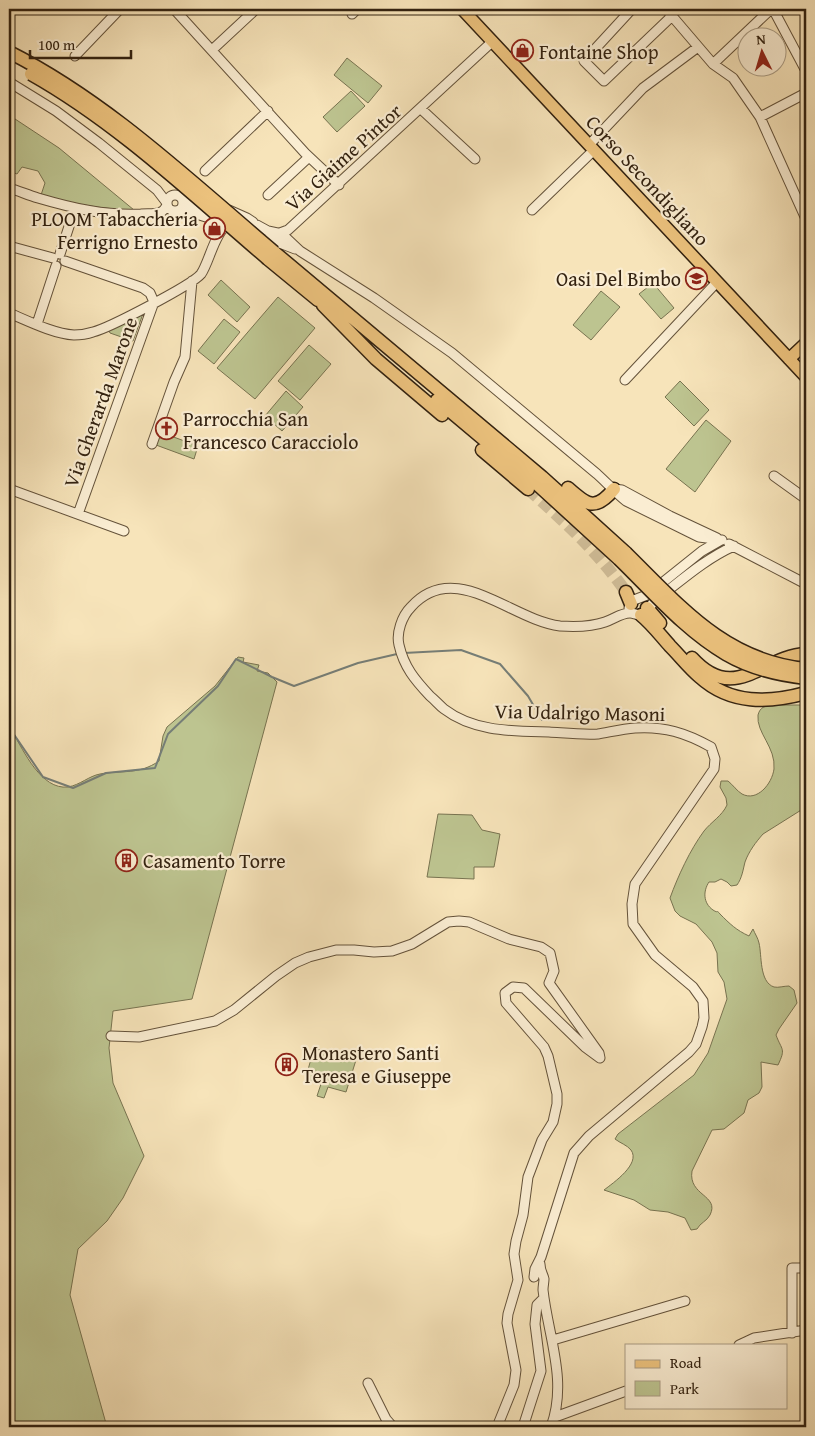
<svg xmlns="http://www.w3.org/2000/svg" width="815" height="1436" font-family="'Gentium Book Plus',serif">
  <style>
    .green { fill: #bdc490; stroke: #787350 }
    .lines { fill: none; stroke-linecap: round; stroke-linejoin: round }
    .stream { stroke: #767e77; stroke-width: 2 }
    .highway-tunnel { stroke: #d0bd98; stroke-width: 12; stroke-dasharray: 12 6; stroke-linecap: butt }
    .minor-casing { stroke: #64523a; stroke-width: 11 }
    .major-casing { stroke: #332210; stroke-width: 14 }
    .highway-casing { stroke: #332210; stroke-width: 15 }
    .minor { stroke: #faedd2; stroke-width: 9 }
    .major { stroke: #ecc27d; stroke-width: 11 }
    .highway { stroke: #ecc27d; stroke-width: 12 }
    .highway-bridge-casing { stroke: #332210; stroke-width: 15; stroke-linecap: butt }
    .highway-bridge { stroke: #ecc27d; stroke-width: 12 }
    .labels { text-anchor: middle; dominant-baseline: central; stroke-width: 4.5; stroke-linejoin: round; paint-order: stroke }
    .poi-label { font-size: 20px; fill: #332210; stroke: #faedd2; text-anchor: start }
    .street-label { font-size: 20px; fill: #332210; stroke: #faedd2 }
  </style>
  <rect width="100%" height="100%" fill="#f7e4ba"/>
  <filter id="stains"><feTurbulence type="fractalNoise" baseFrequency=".004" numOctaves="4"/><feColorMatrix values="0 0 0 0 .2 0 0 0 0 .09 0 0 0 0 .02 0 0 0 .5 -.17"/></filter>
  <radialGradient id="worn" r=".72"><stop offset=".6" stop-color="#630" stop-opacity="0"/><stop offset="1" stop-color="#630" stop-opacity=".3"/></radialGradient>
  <path class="green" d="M347,58L382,86L368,103L334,75Z
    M351,91L365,106L337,132L323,117Z
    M9,115L59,148L134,210C100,209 74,204 41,195L45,183L38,171L22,167L17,174L9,171Z
    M221,280L250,307L237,322L208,295Z
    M653,283L674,308L661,319L639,294Z
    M601,291L620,307L591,340L573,325Z
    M278,297L315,328L255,399L217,368Z
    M144,311L133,341L110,333L108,329Z
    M224,319L240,332L214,364L198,351Z
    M309,345L331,364L300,400L278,381Z
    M680,381L709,410L694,426L665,397Z
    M286,391L303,407L282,431L265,416Z
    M706,420L731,441L695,492L666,469Z
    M160,432L198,446L194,459L156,445Z
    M238,657L244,658L243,662L259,665L257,671L268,673L277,682L192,999L113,1011L109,1048L113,1083L144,1156L123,1198L107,1221L78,1249L70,1295L107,1427H9V731L13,733C24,751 41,790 68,787C80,785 89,776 100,774C122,770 139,775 159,761L163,736L167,727L215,686Z
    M772,705H806V807L763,834C756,842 749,851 745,862C743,870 742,878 737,885L731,886L727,882L721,879L715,882H709C703,891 703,903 713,910C719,914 716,909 720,914C730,924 736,930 749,936L753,929C755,934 758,938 759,943C762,955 759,982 774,987C778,988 784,986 789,986L794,990L797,1003L779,1029L776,1035C782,1051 786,1048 778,1065L761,1062L762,1087L759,1093L748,1100L744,1113L724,1129L712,1130L692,1171C688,1196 720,1195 710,1215C707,1221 700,1223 697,1229L691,1230L685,1218L668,1212L650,1210L634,1200L604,1190C613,1183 641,1164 631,1150C627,1145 620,1143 615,1139L618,1134L694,1075L708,1053L727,999L724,982L718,972L717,953L712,942L696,924L680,916L675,911L670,898C678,876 690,850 704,831C711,822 722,816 727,805L726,798L720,787L721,781H728C733,785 737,791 742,794C757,802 772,784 774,769C776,747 756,733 758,715C760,707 765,706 772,705Z
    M438,814L472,815L482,830L500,834L494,867H474V879L427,877Z
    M314,1048L356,1060L346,1092L328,1087L324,1098L317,1096L321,1084L308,1080L306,1077Z"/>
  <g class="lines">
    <path class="stream" d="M404,653L461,650L500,664L528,696L542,720
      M9,733H13L43,777L73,788L106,773L155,768L168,734L218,686L236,659L272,677L294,686L358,663L397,654"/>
    <path class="highway-tunnel" d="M528,489C564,521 598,552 626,592"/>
    <defs>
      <path id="minor" d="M174,9L305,153L339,185
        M666,9L713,64L733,78L760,117L806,219
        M773,9L806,71
        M630,11L584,61L604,81L672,16
        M352,14L357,9
        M212,50L256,9
        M75,56L120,9
        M713,64L771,9
        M9,82L56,111L99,143L157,190L167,203
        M421,109L475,159
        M760,117L806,93
        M589,145L643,88L698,47
        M205,171L268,111
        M9,188C19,191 28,195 38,198C72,208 106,216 141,214C152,213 164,216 167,204
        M268,195L309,157
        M167 203a8 8 0 1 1 16 0a8 8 0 1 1-16 0Z
        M182,199L195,206L209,207
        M179,210L193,213L222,222
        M229,210L247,218L253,222
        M532,210L594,150
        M257,225L268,231L282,234L300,251L374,298L452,353L597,474C607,483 616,493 626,501L699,537L722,540
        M280,233L288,230L493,41
        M260,239L272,240L295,249
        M9,246L53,258
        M60,254L75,208
        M65,261L143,288L150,293L154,302
        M9,313C28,321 54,334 74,335C80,335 87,334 93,332C109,328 192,285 201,274C209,263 216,228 228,226
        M37,324L56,266
        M625,380L717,282
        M152,444L174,382L185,357L192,281
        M774,476L806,499
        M9,489L124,531
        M614,489L622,490L670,516L717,538
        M78,514L154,302
        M729,544L806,584
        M629,608L634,600L647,595L702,551L721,540
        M111,1036L139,1037L215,1021L234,1010L276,976L295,963L309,957L336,950H354L374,952L392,951L412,944L448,922L459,921L469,922L509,939L541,947L550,953L554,971L549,983L599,1053L600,1058L585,1047L524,988L513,987L505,993L506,1003L544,1047L548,1056L557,1094V1104L553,1122L542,1140L528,1177L523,1215L516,1241L514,1254L518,1280L508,1314L507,1323L516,1370L514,1385L497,1427
        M540,1264C540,1271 543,1274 544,1279C544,1282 543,1286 543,1290C548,1336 568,1381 551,1427
        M534,1277L535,1269L541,1257L574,1153L589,1136L689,1052L696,1044L702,1027L704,1018L703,1001L693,987L655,955L633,924L632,904L635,884L714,769L715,759L711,747C686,733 664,726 635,728C623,729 610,732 598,734C582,735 565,733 549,732C513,731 474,732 444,709C439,705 435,700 430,696C415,680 404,667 399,645C396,633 402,616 411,607C455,558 511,620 560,626C575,627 591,627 605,622C614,619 621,613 630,613C634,613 636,615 641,615C647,612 651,604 657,599C682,580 705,559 734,546
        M792,1333V1268H806
        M553,1340L685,1301
        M739,1345L754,1338L806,1330
        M368,1383L386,1419L393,1427
        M555,1417L626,1391
        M523,1427L541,1371L535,1324L537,1305L544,1298"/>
      <path id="major" d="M462,9L806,377
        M789,359L806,343"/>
      <path id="highway" d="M274,252L542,477L626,553
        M268,259L318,300
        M323,305L376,359L442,415
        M437,400L537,484L619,559
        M482,450L528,489
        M568,488C587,505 595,512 614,489
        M626,592L631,604
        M647,608L660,623
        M641,615C652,624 661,636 670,646C680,656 689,668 700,677C731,705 769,703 806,693
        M692,658C735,705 762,656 806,654"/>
    </defs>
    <use href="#minor" class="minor-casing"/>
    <use href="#major" class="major-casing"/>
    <use href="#highway" class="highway-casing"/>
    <use href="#minor" class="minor"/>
    <use href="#major" class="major"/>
    <use href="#highway" class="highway"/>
    <defs>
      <path id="highway-bridge" d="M9,52C108,102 190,181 274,252
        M31,74C118,123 192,194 268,259
        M626,553C681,607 725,661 806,669
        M619,559C653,592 685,630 726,654C750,668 779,675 806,678"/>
    </defs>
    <use href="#highway-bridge" class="highway-bridge-casing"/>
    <use href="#highway-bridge" class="highway-bridge"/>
  </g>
  <defs>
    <symbol id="shop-ring" viewBox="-11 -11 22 22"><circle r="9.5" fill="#faedd2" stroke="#8f2418" stroke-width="1.5"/><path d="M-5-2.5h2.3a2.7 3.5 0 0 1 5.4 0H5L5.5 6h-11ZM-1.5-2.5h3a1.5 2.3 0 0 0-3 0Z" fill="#8f2418"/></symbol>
    <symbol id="school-ring" viewBox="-11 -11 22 22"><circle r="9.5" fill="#faedd2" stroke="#8f2418" stroke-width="1.5"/><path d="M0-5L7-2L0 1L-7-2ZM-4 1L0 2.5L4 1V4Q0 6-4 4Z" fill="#8f2418"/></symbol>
    <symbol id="church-ring" viewBox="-11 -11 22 22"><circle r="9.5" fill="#faedd2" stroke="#8f2418" stroke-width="1.5"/><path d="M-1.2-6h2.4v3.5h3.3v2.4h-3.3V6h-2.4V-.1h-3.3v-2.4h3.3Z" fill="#8f2418"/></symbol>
    <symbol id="building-ring" viewBox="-11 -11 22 22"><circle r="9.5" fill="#faedd2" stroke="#8f2418" stroke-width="1.5"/><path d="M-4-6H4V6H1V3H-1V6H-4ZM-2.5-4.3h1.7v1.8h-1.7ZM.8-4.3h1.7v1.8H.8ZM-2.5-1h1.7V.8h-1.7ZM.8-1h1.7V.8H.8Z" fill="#8f2418"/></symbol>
  </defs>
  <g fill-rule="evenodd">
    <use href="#shop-ring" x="510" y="38" width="25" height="25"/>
    <use href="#shop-ring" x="202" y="216" width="25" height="25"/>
    <use href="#school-ring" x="684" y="266" width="25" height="25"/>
    <use href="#church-ring" x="154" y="416" width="25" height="25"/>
    <use href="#building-ring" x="114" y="848" width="25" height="25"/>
    <use href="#building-ring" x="274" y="1052" width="25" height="25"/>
  </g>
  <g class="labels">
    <g class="poi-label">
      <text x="539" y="51">Fontaine Shop</text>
      <text x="198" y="218" text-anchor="end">PLOOM Tabaccheria<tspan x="198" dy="23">Ferrigno Ernesto</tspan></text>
      <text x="681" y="278" text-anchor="end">Oasi Del Bimbo</text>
      <text x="183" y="418">Parrocchia San<tspan x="183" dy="23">Francesco Caracciolo</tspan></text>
      <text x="143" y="860">Casamento Torre</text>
      <text x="302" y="1052">Monastero Santi<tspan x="302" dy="23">Teresa e Giuseppe</tspan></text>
    </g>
    <g class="street-label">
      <text transform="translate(343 157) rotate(-42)">Via Giaime Pintor</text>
      <text transform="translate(648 180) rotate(47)">Corso Secondigliano</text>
      <text transform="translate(100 402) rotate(-70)">Via Gherarda Marone</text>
      <text transform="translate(580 712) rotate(1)">Via Udalrigo Masoni</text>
    </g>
  </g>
  <rect width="815" height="1436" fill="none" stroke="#f7e4ba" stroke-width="30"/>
  <rect x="10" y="10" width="795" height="1416" fill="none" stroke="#332210" stroke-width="2.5"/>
  <rect x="15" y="15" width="785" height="1406" fill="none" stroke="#332210"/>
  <rect x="625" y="1344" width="162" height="65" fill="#faedd2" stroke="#aa9c84"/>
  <rect x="635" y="1360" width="25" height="8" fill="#ecc27d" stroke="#aa9c84"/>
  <text x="670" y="1368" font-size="15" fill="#332210">Road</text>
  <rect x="635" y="1381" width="25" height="15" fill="#bdc490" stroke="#aa9c84"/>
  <text x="670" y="1394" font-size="15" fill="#332210">Park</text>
  <g transform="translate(762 52) rotate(355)"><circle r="24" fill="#faedd2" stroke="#aa9c84"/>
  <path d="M0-4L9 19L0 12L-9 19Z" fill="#8f2418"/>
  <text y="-8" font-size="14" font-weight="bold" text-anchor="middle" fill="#332210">N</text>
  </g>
  <path d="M30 50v8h101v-8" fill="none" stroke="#332210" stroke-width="2.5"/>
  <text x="38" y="50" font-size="15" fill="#332210" stroke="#faedd2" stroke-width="4" paint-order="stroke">100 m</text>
  <rect width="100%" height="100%" filter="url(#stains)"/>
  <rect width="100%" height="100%" fill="url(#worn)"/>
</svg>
